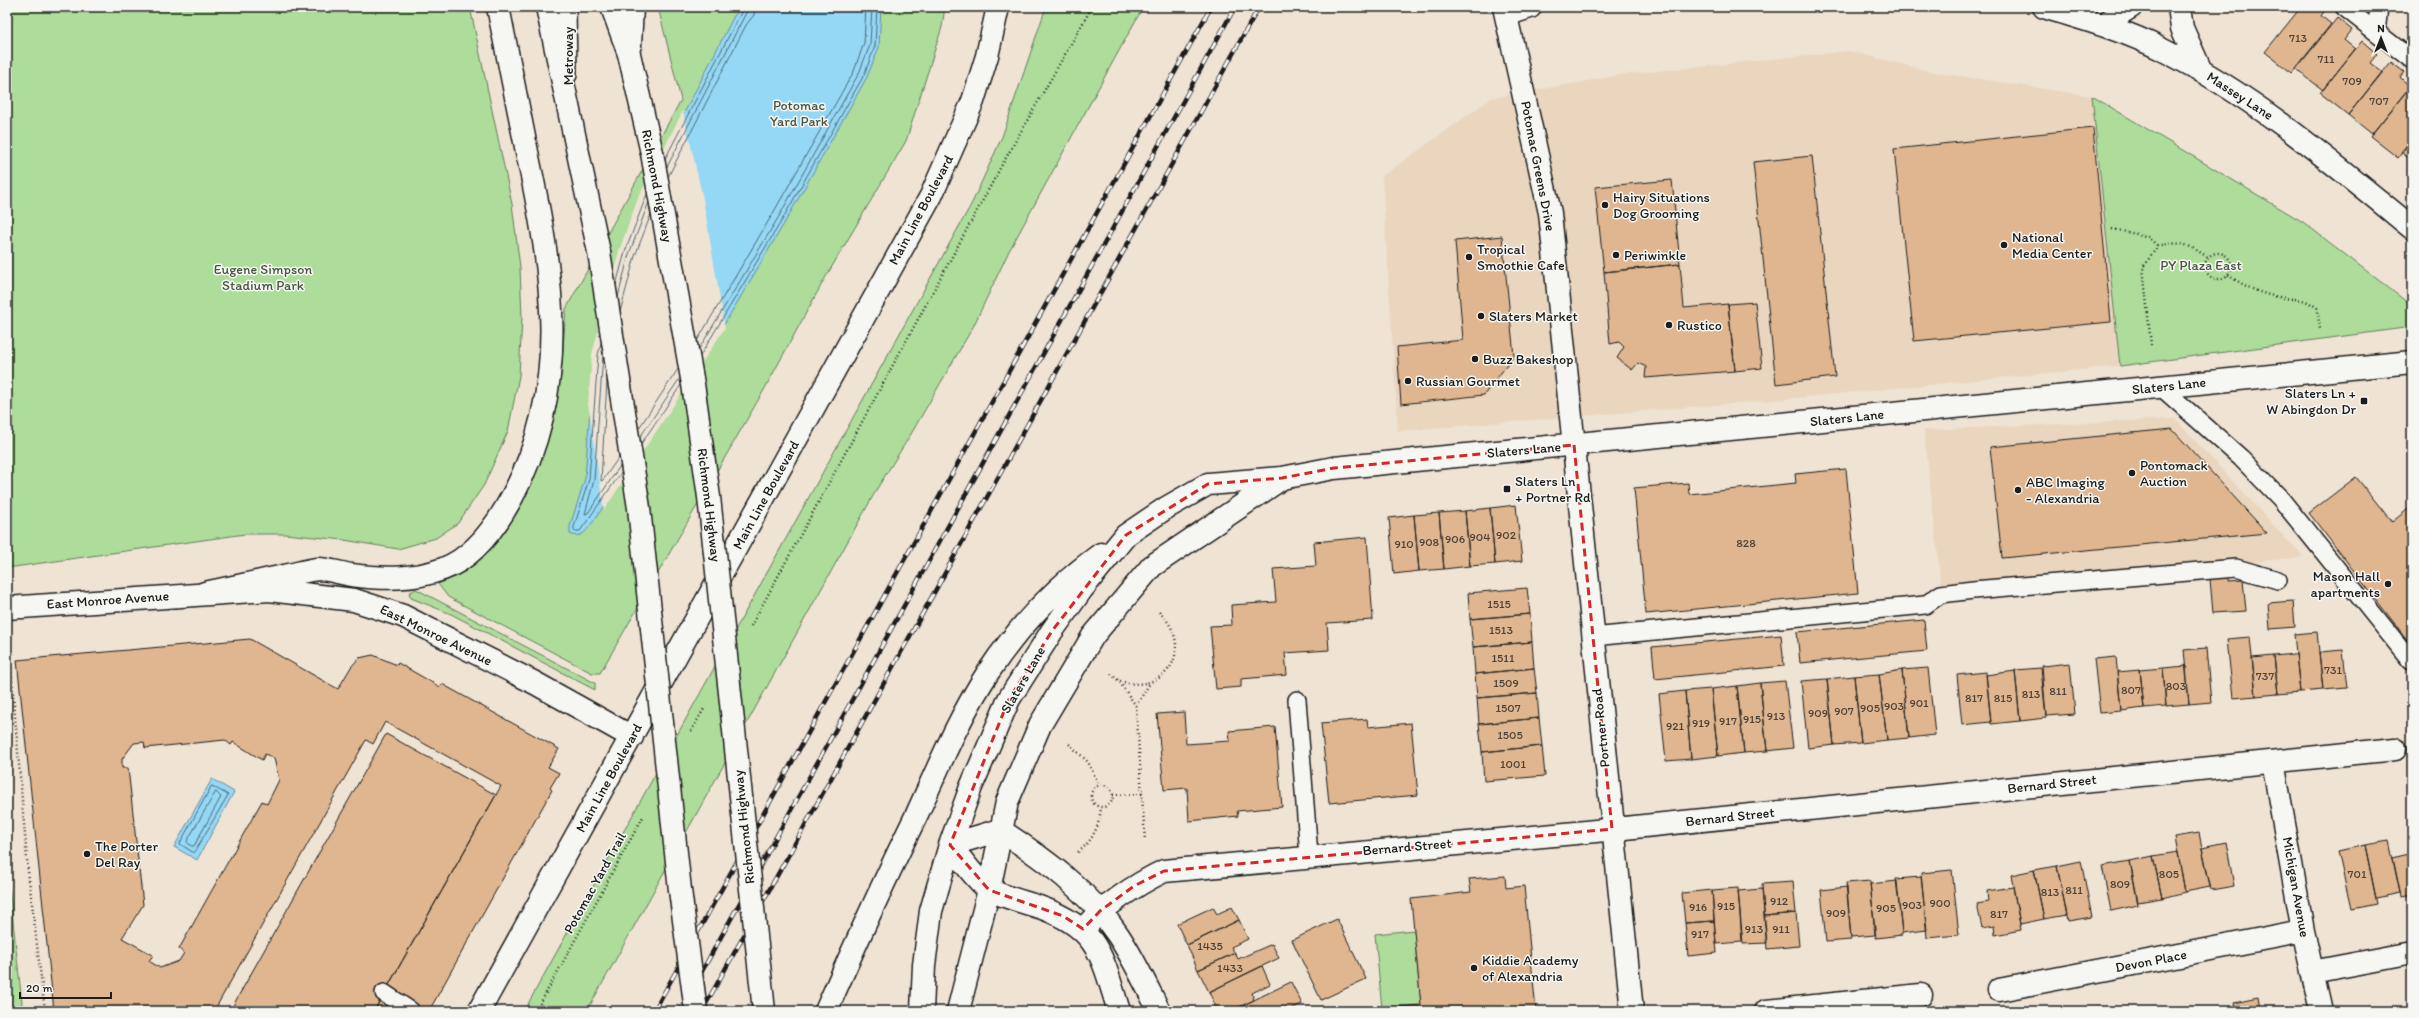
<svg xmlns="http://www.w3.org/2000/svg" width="2419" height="1018" font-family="Itim,sans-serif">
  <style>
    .built { fill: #ead6bf }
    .green { fill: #addc9b; stroke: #647c5c }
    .water { fill: #95d8f6; stroke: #658d9f }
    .pier { fill: #efe3d4 }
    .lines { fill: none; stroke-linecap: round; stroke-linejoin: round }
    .shore { stroke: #4c6773; stroke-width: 1 }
    .building { fill: #dfb68f; stroke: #1c1c1c; fill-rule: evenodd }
    .lane-casing { stroke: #1c1c1c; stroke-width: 20 }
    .street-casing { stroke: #1c1c1c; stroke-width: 25 }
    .secondary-casing { stroke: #1c1c1c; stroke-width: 25 }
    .highway-casing { stroke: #1c1c1c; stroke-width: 25 }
    .path { stroke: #1c1c1c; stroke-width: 2.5; stroke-dasharray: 1 3; stroke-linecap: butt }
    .lane { stroke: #f6f6f2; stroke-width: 17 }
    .street { stroke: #f6f6f2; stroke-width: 22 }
    .secondary { stroke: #f6f6f2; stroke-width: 22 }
    .highway { stroke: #f6f6f2; stroke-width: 22 }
    .rail-casing { stroke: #1c1c1c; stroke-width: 4.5 }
    .rail { stroke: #f6f6f2; stroke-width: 3; stroke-dasharray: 9; stroke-linecap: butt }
    .highway-bridge-casing { stroke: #1c1c1c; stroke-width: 25; stroke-linecap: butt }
    .highway-bridge { stroke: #f6f6f2; stroke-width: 22 }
    .marked { fill: none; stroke: #d62828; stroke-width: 3; stroke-dasharray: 8 5; stroke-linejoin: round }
    .poi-dot { fill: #1c1c1c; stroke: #f6f6f2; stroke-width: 1.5 }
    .labels { text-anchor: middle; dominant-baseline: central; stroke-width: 3; stroke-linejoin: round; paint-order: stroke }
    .number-label { font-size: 12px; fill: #4d4239 }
    .street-label { font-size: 14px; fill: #1c1c1c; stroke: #f6f6f2 }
    .park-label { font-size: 14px; fill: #485642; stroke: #f6f6f2 }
    .poi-label { font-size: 14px; fill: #1c1c1c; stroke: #f6f6f2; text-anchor: start }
  </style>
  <rect width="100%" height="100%" fill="#efe3d4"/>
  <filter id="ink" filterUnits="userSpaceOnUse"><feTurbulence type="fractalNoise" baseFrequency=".025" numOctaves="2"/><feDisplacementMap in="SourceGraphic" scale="8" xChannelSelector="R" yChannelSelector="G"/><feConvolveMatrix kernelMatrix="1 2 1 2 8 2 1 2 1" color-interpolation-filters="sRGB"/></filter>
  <g filter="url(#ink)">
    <path class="built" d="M1849,51L1933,72L2092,96L2120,366L1766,401L1398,431L1382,176L1492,98L1620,75Z
      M2175,419L2303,557L1942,594L1924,430Z"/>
    <path class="green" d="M7,7H470L512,204L520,267L522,318L519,376L508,431L484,485L458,523L436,538L398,549L344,540L285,534H245L7,568Z
      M658,7H945L942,27L906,141L824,280L764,390L600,673H592L448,597L438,584L457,576L478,559L505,531L522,503L539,463L551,424L561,374L566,309L681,100Z
      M1046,7H1143L1009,251L973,327L911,434L878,487L587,1011H524L972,203L1002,137Z
      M2092,96L2303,222L2412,306V327L2120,366Z
      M416,589L595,683V690L451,614L411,598L409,593Z
      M7,867L22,1003L16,1011H7Z
      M1414,930L1421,1005L1382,1009L1375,934Z"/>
    <path class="water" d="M742,7H881L879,47L867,77L785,222L709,350L595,519C588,528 583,540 570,534V526L585,479L594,354L640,199L734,16Z
      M212,779L234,792L197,860L174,847Z"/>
    <path class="pier" d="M683,111L703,199L725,328L604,510L588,404L592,354L619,251L638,198Z"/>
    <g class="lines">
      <path class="shore" d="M665,159L744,7
        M667,167L749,7
        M668,177L746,25L754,15L755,7
        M616,285L625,252L647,194
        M618,297L629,254L649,202
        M620,312L635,256L651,214
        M697,341L772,215L854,71L864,43L866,7
        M601,343L598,355L589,479L574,527V531H580L621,473
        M699,349L778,218L859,73L870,45L872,7
        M603,355L594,480L585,514L588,513L620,466
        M700,356L782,220L864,75L875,46L877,7
        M607,381L601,481L603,480L619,457
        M639,428L678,369
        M640,437L680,378
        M641,444L681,385
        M212,786L228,795L194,853L180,844Z
        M216,792L221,797L194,846H191L187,842Z"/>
    </g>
    <path class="building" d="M2301,7H2320L2325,10L2321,16L2331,24L2292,73L2265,52Z
      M2407,7H2412V16Z
      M2337,18L2352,30L2344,40L2355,49L2323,90L2296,69Z
      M2362,41L2377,54L2370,63L2382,72L2348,115L2320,93Z
      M2391,62L2404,72L2400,77L2410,87L2372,134L2348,115Z
      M2412,84V139L2398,158L2370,136Z
      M2093,128L2111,322L1914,341L1894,149Z
      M2412,139V161L2401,152Z
      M1812,156L1835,377L1776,384L1753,162Z
      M1672,180L1680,264L1604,272L1595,187Z
      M1502,236L1514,356L1484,395L1401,404L1397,347L1463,340L1455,241Z
      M1680,264L1684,308L1728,304L1735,371L1645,378L1646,367L1638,363L1632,370L1617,358L1624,347L1619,342L1610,344L1604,272Z
      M1755,302L1762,368L1735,371L1728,304Z
      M2172,429L2267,533L2002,558L1990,447Z
      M1846,469L1858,593L1646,614L1634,488L1688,483L1689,494L1796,483L1795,474Z
      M2356,477L2392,522L2412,506V646L2309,513Z
      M1516,505L1522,561L1495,564L1490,508Z
      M1490,508L1495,564L1470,566L1465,511Z
      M1465,511L1470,566L1444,569L1439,513Z
      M1439,513L1444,569L1419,571L1414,515Z
      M1414,515L1419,571L1394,574L1389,518Z
      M1367,537L1373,620L1327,623L1329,650L1285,653L1287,675L1241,679V687L1216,689L1210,626L1232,625L1231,605L1276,602L1273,569L1316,566L1314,542Z
      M2229,577V581L2243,580L2246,611L2213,613L2210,579Z
      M1527,588L1530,614L1470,619L1468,593Z
      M2293,601L2295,627L2270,629L2268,603Z
      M1530,614L1532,642L1473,647L1470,619Z
      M1924,620L1927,651L1800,663L1797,632Z
      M2317,632L2323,690L2300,692L2294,634Z
      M1781,635L1784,666L1655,679L1652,647Z
      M2250,637L2256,696L2233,698L2227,639Z
      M250,639L338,689L351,667L359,658L373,655L397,665L398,663L440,687L442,684L559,749L548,767L559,773L550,788L552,790L429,1011H374L501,786L385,722L373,744L366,740L214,1011H54L17,660ZM225,740L231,745L233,742L262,760L265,754L274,758L279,780L267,804L262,801L179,949L184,953L179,961L160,968L149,961L153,955L122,938L143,905L128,768H122V759L134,743L144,742L145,748Z
      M1532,642L1534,668L1475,674L1473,647Z
      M2206,648L2211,702L2189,704L2184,650Z
      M2343,650L2347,688L2323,690L2319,652Z
      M2296,654L2300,692L2278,694L2274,656Z
      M2274,656L2278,694L2256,696L2252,658Z
      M2116,657L2121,711L2100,713L2094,659Z
      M2070,663L2075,714L2046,716L2042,666Z
      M2186,666L2189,704L2166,706L2163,668Z
      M1534,668L1537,693L1477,698L1475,674Z
      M1928,668L1935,735L1909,738L1902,670Z
      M2041,668L2046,718L2020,721L2015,670Z
      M2163,668L2166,706L2144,708L2140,670Z
      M1902,670L1909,738L1887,740L1879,674Z
      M2140,670L2144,708L2121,711L2117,672Z
      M2015,671L2020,721L1991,724L1986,675Z
      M1986,672L1991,722L1962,725L1957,675Z
      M1879,674L1887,740L1861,743L1854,676Z
      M1854,676L1861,743L1834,745L1827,679Z
      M1827,679L1834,745L1808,748L1801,681Z
      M1785,681L1793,748L1767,751L1760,683Z
      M1760,683L1767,751L1744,753L1737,686Z
      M1737,686L1744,753L1718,756L1711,689Z
      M1711,689L1718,756L1691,759L1685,691Z
      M1685,691L1691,759L1666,761L1659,694Z
      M1537,693L1539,718L1479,724L1477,698Z
      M1184,712L1186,744L1230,741L1229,731L1275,727L1282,807L1237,811L1238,816L1189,821L1187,788L1164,790L1157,714Z
      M1539,718L1542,746L1482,752L1479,724Z
      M1367,719L1368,727L1411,723L1418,795L1329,803L1321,723Z
      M386,734L496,795L374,1011H230Z
      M1542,746L1545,776L1484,781L1482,752Z
      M2199,833L2210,887L2185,892L2175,837Z
      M2389,841L2400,893L2376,898L2365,845Z
      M2226,842L2234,886L2211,890L2202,847Z
      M2365,845L2377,904L2351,909L2338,851Z
      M2178,852L2185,892L2162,898L2153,856Z
      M2412,853V895L2401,897L2393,858Z
      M2153,856L2162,898L2138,902L2130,861Z
      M2081,861L2092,917L2068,921L2057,866Z
      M2130,861L2138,905L2111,911L2102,866Z
      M2057,866L2067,915L2044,919L2034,870Z
      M1952,870L1959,935L1927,938L1921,873Z
      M2034,870L2044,919L2020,924L2011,875Z
      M1505,876L1506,888L1524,886L1536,1011H1382V1009L1421,1005L1411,899L1471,892L1469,879Z
      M1921,877L1927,930L1902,933L1896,879Z
      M1870,881L1875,935L1851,937L1846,883Z
      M1897,881L1902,935L1876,938L1870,884Z
      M1793,882L1796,913L1764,916L1762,884Z
      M1847,887L1851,940L1826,942L1821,890Z
      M2013,887L2021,930L1995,935L1994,926L1982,928L1977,904L1988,902L1987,891Z
      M1738,888L1742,942L1716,944L1712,890Z
      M1762,889L1767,943L1743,944L1738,891Z
      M1712,890L1714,921L1685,923L1682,893Z
      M1213,907L1217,914L1232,907L1239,920L1187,945L1177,924Z
      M1796,913L1799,946L1767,949L1764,916Z
      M1337,919L1366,979L1321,1000L1292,940Z
      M1239,920L1248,939L1231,947L1235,953L1198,970L1187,945Z
      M1714,921L1717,953L1688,956L1685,923Z
      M1272,944L1279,958L1209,992L1198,970L1235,953L1238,959Z
      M1262,966L1270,984L1252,993L1254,1000L1231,1011H1218L1209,992Z
      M1291,982L1302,1004L1286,1011H1231Z
      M2258,998L2260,1011H2236L2234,1003Z
      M2235,1006L2236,1011H2211Z"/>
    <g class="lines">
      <defs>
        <path id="lane" d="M567,7L568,75
          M2344,7L2412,60
          M2376,32L2379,7
          M2161,387L2241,458L2280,498L2411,661
          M1592,637L1925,605L1941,594L1973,590L2236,568L2278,580
          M1297,700L1309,856
          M384,993L411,1011"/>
        <path id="street" d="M1504,7L1550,213L1632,1011
          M2044,7C2083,19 2124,30 2161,49C2253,95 2333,163 2412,228
          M2179,7L2182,28L2201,71
          M1506,15L1530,7
          M2102,25L2131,7
          M2273,762L2303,931L2321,1011
          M1083,929C1107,904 1133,886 1164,871L1576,833L2395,749
          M2312,972L2412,953
          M1999,990L2303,931
          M1766,1011L1921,995"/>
        <path id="secondary" d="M7,608L269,590L354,600L403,616L535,683L632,737
          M950,845L1000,830C1043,858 1089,891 1118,935C1134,959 1146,985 1159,1011
          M950,845C958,855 981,886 990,890C1006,898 1025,902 1042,908C1100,929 1102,958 1119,1011
          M479,1011L931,196L973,101L987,56L998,7
          M826,1011C855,945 885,879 917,814C939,766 960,715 989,671C1019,626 1058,585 1101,554
          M922,1011L924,965L931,911L950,845L971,787L1009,699L1052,631L1082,589L1126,535L1166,508L1208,484L1282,478L1334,468L2412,362
          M958,1011L989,890L1007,802L1040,725L1093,636L1152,566L1281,479"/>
        <path id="highway" d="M547,7L599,252
          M612,7L629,54L652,153
          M630,45L632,7
          M205,593C232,587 258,582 284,576C295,574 307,570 318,569C328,569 340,573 351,575C382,579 413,580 443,569C475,557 497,525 512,497C571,386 553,274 528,157C518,107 508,57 498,7"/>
      </defs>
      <use href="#lane" class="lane-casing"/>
      <use href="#street" class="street-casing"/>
      <use href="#secondary" class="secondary-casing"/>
      <use href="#highway" class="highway-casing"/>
      <path class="path" d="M2112,229L2146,236L2158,246
        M2205 266a13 13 0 1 1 26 0a13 13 0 1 1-26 0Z
        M2228,275C2244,286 2260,294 2279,297C2296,301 2302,296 2317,308L2320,329
        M2151,345L2143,267L2158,246C2182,240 2189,245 2209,258
        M751,626L1003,163L1092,7
        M9,645L28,871L45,1011
        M1111,674L1119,681L1136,706L1145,840
        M1120,681C1168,696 1196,646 1159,612
        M1136,706L1150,683
        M691,731L704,709
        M1069,744L1088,762L1099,785
        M1091 796a11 11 0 1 1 22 0a11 11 0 1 1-22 0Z
        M1113,795L1143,794
        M1078,852C1093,841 1099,826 1101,808
        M536,1011L644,815"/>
      <use href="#lane" class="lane"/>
      <use href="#street" class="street"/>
      <use href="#secondary" class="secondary"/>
      <use href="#highway" class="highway"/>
      <defs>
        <path id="rail" d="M654,1011L1211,7
          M680,1011L1235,7
          M702,1011L1259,7"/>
      </defs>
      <use href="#rail" class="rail-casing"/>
      <use href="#rail" class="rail"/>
      <defs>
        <path id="highway-bridge" d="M652,153L693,384L709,497L764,1011
          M599,252L639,508L680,890L696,1011"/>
      </defs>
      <use href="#highway-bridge" class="highway-bridge-casing"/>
      <use href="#highway-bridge" class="highway-bridge"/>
    </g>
  </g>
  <path class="marked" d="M1574,445L1612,829L1164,871L1134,886L1100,911L1083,929L1063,916L989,890L950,845L1009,699L1052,631L1126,535L1208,484L1282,478L1334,468Z"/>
  <g class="poi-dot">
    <circle cx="1605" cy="205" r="4"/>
    <circle cx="2004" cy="245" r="4"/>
    <circle cx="1616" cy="255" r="4"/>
    <circle cx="1469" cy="257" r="4"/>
    <circle cx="1481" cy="316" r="4"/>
    <circle cx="1669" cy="325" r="4"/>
    <circle cx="1475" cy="359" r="4"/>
    <circle cx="1408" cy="381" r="4"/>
    <rect x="2360" y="397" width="8" height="8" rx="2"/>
    <circle cx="2132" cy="473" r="4"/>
    <rect x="1503" y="485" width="8" height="8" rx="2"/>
    <circle cx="2018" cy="490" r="4"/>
    <circle cx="2388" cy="584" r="4"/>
    <circle cx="87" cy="854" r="4"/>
    <circle cx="1474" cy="968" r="4"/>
  </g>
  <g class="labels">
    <g class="number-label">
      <text x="2298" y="38">713</text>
      <text x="2326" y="59">711</text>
      <text x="2352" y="81">709</text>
      <text x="2379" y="101">707</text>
      <text x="1506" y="535">902</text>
      <text x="1480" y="537">904</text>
      <text x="1455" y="539">906</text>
      <text x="1429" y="542">908</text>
      <text x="1746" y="543">828</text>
      <text x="1404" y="544">910</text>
      <text x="1499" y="604">1515</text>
      <text x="1501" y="630">1513</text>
      <text x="1503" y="658">1511</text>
      <text x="2333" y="670">731</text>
      <text x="2265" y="676">737</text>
      <text x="1506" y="683">1509</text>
      <text x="2176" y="686">803</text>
      <text x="2131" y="690">807</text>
      <text x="2058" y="691">811</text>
      <text x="2031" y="694">813</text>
      <text x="1974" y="698">817</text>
      <text x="2003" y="698">815</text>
      <text x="1919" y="703">901</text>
      <text x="1894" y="706">903</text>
      <text x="1508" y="708">1507</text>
      <text x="1870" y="708">905</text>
      <text x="1844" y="711">907</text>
      <text x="1818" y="713">909</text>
      <text x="1776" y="716">913</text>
      <text x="1752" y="719">915</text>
      <text x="1728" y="721">917</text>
      <text x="1701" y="723">919</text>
      <text x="1675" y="726">921</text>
      <text x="1510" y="735">1505</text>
      <text x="1513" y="764">1001</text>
      <text x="2169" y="874">805</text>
      <text x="2357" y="874">701</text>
      <text x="2120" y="884">809</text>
      <text x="2074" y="890">811</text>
      <text x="2050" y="892">813</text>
      <text x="1779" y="901">912</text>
      <text x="1940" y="903">900</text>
      <text x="1912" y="905">903</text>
      <text x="1726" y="906">915</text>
      <text x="1698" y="907">916</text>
      <text x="1886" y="908">905</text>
      <text x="1836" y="913">909</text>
      <text x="1999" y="914">817</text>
      <text x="1754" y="929">913</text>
      <text x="1781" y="929">911</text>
      <text x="1700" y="934">917</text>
      <text x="1210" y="946">1435</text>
      <text x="1230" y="968">1433</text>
    </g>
    <g class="street-label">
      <text transform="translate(568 56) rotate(-90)">Metroway</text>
      <text transform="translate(2240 96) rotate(33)">Massey Lane</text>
      <text transform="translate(1538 166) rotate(79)">Potomac Greens Drive</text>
      <text transform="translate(657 186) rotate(79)">Richmond Highway</text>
      <text transform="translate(921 210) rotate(-62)">Main Line Boulevard</text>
      <text transform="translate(2169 386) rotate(-6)">Slaters Lane</text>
      <text transform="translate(1847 418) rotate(-6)">Slaters Lane</text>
      <text transform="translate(1524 450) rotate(-5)">Slaters Lane</text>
      <text transform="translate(766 495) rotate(-61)">Main Line Boulevard</text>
      <text transform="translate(709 505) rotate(83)">Richmond Highway</text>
      <text transform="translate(108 600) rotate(-4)">East Monroe Avenue</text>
      <text transform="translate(436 635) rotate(26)">East Monroe Avenue</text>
      <text transform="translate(1023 680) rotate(-60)">Slaters Lane</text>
      <text transform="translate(1601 728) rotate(-96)">Portner Road</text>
      <text transform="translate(609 778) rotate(-61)">Main Line Boulevard</text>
      <text transform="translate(2052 784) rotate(-6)">Bernard Street</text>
      <text transform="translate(1730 817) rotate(-6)">Bernard Street</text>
      <text transform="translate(744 827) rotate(-96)">Richmond Highway</text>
      <text transform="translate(1407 847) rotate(-5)">Bernard Street</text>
      <text transform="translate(595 883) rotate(-61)">Potomac Yard Trail</text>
      <text transform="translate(2296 887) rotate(80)">Michigan Avenue</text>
      <text transform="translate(2151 961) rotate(-11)">Devon Place</text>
    </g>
    <g class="park-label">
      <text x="799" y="105">Potomac<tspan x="799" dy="16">Yard Park</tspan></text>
      <text x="2201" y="265">PY Plaza East</text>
      <text x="263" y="269">Eugene Simpson<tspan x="263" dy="16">Stadium Park</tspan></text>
    </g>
    <g class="poi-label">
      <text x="1613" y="197">Hairy Situations<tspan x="1613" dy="16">Dog Grooming</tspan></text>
      <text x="2012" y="237">National<tspan x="2012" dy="16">Media Center</tspan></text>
      <text x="1477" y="249">Tropical<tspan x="1477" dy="16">Smoothie Cafe</tspan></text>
      <text x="1624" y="255">Periwinkle</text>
      <text x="1489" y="316">Slaters Market</text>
      <text x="1677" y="325">Rustico</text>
      <text x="1483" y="359">Buzz Bakeshop</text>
      <text x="1416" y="381">Russian Gourmet</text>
      <text x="2356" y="393" text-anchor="end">Slaters Ln +<tspan x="2356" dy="16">W Abingdon Dr</tspan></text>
      <text x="2140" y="465">Pontomack<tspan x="2140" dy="16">Auction</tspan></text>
      <text x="1515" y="481">Slaters Ln<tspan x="1515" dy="16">+ Portner Rd</tspan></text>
      <text x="2026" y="482">ABC Imaging<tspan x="2026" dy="16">- Alexandria</tspan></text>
      <text x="2380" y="576" text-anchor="end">Mason Hall<tspan x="2380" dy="16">apartments</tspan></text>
      <text x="95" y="846">The Porter<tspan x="95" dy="16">Del Ray</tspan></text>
      <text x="1482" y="960">Kiddie Academy<tspan x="1482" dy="16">of Alexandria</tspan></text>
    </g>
  </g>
  <rect width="2419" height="1018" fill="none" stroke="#f6f6f2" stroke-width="24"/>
  <rect x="12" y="12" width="2395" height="994" fill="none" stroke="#1c1c1c" stroke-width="1.5" filter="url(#ink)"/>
  <g transform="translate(2381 38)" stroke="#f6f6f2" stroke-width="3" paint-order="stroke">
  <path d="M0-3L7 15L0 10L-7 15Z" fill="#1c1c1c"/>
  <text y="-6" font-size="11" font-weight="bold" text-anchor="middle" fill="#1c1c1c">N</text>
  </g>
  <path d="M20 992v6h91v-6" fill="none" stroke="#1c1c1c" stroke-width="2"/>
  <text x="26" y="992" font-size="12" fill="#1c1c1c" stroke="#f6f6f2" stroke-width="3" paint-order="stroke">20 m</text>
</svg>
